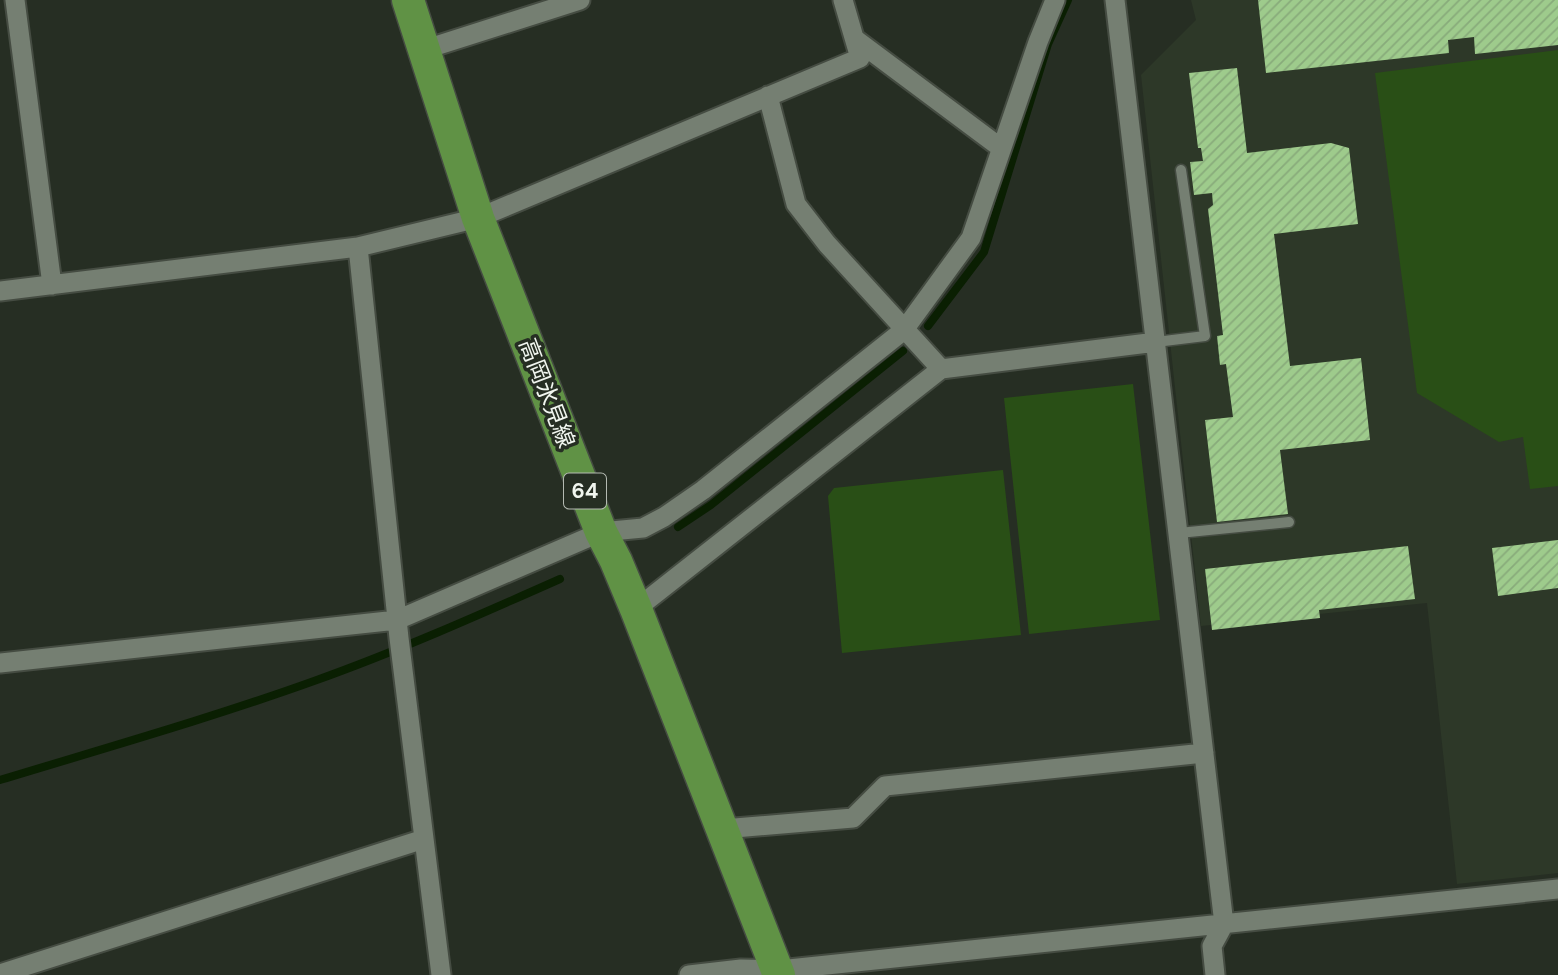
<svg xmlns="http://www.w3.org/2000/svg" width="1558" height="975" font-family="'DM Sans','Noto Sans JP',sans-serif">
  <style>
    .built { fill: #2d3828 }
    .pitch { fill: #294f16 }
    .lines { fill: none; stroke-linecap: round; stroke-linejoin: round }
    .stream { stroke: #0a1f02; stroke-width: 8 }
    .building { fill: url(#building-hatch) }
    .lane-casing { stroke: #454c42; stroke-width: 13 }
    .street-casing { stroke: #454c42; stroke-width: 23 }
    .primary-casing { stroke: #454c42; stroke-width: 35 }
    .lane { stroke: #757f72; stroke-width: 10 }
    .street { stroke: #757f72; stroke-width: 19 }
    .primary { stroke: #609245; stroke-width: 32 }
    .labels { text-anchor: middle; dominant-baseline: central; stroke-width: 7; stroke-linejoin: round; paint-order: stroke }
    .shield { fill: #262e23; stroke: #b4bab2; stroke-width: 2 }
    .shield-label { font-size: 21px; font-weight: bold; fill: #f1f6ef }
    .street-label { font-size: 23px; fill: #f1f6ef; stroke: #262e23 }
  </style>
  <defs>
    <pattern id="building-hatch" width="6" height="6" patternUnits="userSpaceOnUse" patternTransform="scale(1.75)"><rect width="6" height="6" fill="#9ecb8c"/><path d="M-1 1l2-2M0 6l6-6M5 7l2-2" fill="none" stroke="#88ab7b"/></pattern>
  </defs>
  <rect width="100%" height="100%" fill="#262e23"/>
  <path class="built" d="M1191,0H1558V873L1457,884L1427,603L1201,626L1141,75L1196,20Z"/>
  <path class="pitch" d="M1558,50V486L1530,489L1523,437L1499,442L1417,393L1375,73Z
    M1133,384L1160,620L1029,634L1004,398Z
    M1003,470L1021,635L842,653L828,496L834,488Z"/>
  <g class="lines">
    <path class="stream" d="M928,326L984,252L1048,44L1068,0
      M678,527L711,505L903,351
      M0,780C105,748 211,718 314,681C398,651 479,615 560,579"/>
  </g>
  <path class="building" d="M1258,0H1558V45L1475,54L1474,37L1448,40L1449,53L1266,73Z
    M1237,68L1247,153L1331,143L1349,148L1358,224L1274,234L1290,366L1361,358L1370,440L1280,450L1288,514L1217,522L1205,420L1233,417L1226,364L1220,365L1217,336L1223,335L1208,209L1213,205L1212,193L1194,195L1190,162L1203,161L1201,148H1198L1189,73Z
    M1558,540V588L1498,596L1492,548Z
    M1408,546L1415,599L1319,610L1320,618L1212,630L1205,569Z"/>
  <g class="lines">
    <defs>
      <path id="lane" d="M1156,342L1205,336L1181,170
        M1179,533L1289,522"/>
      <path id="street" d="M15,0L52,285
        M1115,0L1224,924L1212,946L1215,975
        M855,39L1001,148
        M423,50L580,0
        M768,96L796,204L827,244L941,369
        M358,247L399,638L441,975
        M0,291L358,247L478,218L860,58L843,0
        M636,609L941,369L1156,342
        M0,663L397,620L601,532L643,528L664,517L703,490L904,330L971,238L1038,42L1055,0
        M723,829L853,818L885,786L1204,753
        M0,974L424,839
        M689,975L741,969L779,970L1558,889"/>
      <path id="primary" d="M408,0L478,218L601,532L616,561L636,609L779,975"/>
    </defs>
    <use href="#lane" class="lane-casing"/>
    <use href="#street" class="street-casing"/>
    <use href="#primary" class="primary-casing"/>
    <use href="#lane" class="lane"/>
    <use href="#street" class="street"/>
    <use href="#primary" class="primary"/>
  </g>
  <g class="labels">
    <rect class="shield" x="564" y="473.5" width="42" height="35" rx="5"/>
    <g class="shield-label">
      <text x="585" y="491">64</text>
    </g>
    <g class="street-label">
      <text transform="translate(547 393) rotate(69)">高岡氷見線</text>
    </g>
  </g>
</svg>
